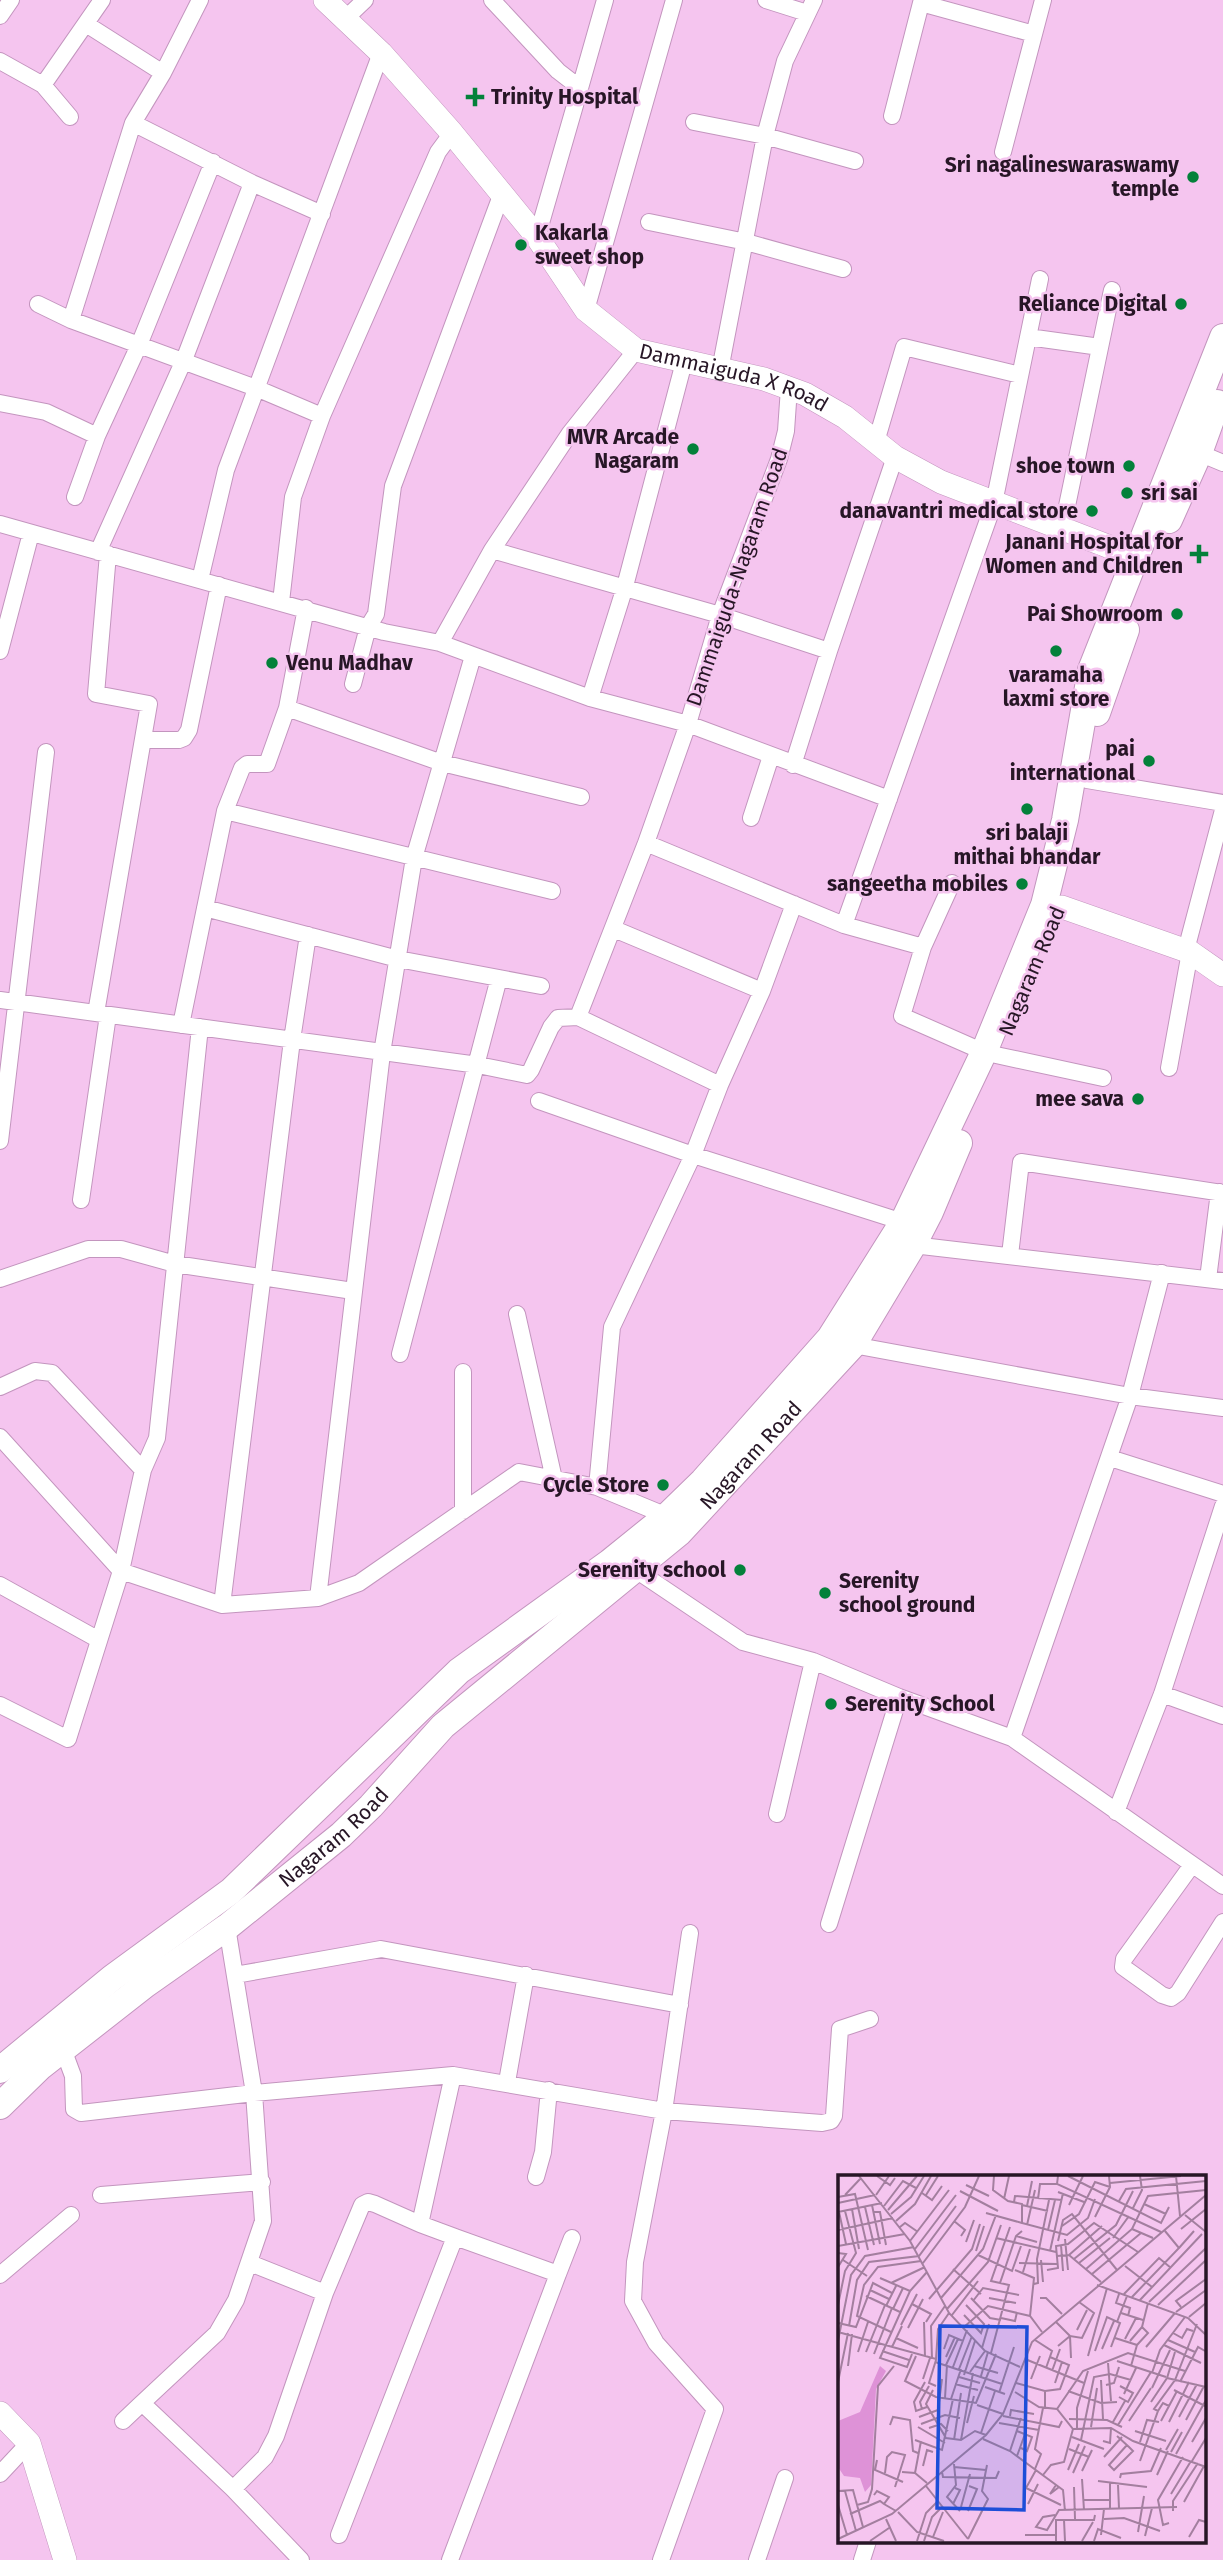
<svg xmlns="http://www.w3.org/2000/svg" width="1223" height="2560" font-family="'Fira Sans',sans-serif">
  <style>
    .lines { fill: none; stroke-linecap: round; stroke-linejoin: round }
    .street-casing { stroke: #c395be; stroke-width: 18 }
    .secondary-casing { stroke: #c395be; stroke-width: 24 }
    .primary-casing { stroke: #c395be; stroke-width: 28 }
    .street { stroke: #fff; stroke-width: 16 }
    .secondary { stroke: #fff; stroke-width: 23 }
    .primary { stroke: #fff; stroke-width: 26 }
    .poi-dot { fill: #03813a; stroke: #f5c5ef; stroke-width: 2.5 }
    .labels { text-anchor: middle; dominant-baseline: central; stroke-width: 5; stroke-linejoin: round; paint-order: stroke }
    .poi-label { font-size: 21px; font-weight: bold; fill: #271626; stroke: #f5c5ef; text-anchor: end }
    .street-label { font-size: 21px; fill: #271626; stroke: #f5c5ef }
    .inset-road { fill: none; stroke: #a37f9f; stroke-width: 2 }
    .view { fill: #1d4ed8; fill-opacity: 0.15; stroke: #1d4ed8; stroke-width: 3.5 }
    .inset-edge { fill: none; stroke: #271626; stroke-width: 3.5 }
  </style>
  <rect width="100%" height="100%" fill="#f5c5ef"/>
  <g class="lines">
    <defs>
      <path id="street" d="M492,0L558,71L580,88L605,0
        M766,0L807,13
        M0,16L11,0
        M345,19L365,0
        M86,24L163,73
        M0,61L43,85L70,117
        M43,85L102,0
        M892,116L921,3L1034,34
        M694,122L765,136L855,161
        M133,123L163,73L200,0
        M1003,152L1043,0
        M649,222L746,242L843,269
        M537,237L580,88
        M38,304L71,320L256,388L322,416
        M586,310L674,0
        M71,320L133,123L252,183L322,214
        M1028,337L1100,347
        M720,370L765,136L785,61L814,0
        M0,403L46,412L97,436L75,497
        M97,436L139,345L213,162
        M876,442L904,347L1020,375
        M1199,453L1223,463
        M0,524L384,632L440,643L590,698L688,724L889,799
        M1062,530L1112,290
        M492,550L720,615L829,651
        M98,552L184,360L252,183
        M200,580L226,470L381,53
        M281,602L293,497L322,416L438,152L452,133
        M440,643L492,550L570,433L636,350
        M0,651L31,533
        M353,684L368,627L376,614L393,486L502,193
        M590,698L624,590L684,362
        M287,708L442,763L581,797
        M145,740H179L184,738L189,730L219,585
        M793,765L829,651L895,457
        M1087,780L1223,803
        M225,811L552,891
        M751,818L771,756
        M646,843L844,925L923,947
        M952,883L923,947L902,1016L984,1052
        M205,908L398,959L541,986
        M844,925L994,503L1040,279
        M614,929L762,991
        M1186,950L1223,810
        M0,1000L478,1065L527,1075L531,1070L551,1027L558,1018L578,1017L720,1085
        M96,1013L149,704L96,694L108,554
        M578,1017L646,843L688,724L720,615L779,459L786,431L789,388
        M181,1025L225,811L242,768L247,764H267L287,708L306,608
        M996,1055L1103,1078
        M1169,1068L1190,952
        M539,1101L693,1155L903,1222
        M0,1141L46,752
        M81,1200L108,1015
        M913,1245L1223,1281
        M1010,1255L1021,1162L1223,1193
        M0,1279L88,1249H121L175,1264L353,1291
        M1208,1279L1219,1192
        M517,1314L554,1479
        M853,1345L1130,1396L1223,1408
        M400,1354L499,978
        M0,1387L35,1371L52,1373L143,1470
        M0,1437L121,1571L222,1605L318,1598L359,1583L519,1472L597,1487L667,1516
        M1110,1458L1223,1494
        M597,1487L612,1327L693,1155L720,1085L762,991L794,904
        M463,1511V1372
        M636,1570L743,1642L813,1661L899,1697L1012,1738L1223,1886
        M0,1585L99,1640
        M318,1598L382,1053L414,858L473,656
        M222,1605L292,1040L308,935
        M1162,1694L1223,1716
        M0,1705L68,1739L121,1571L143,1470L157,1438L200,1027
        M1012,1738L1130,1396L1162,1273
        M1116,1812L1162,1694L1223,1506
        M777,1814L813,1661
        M1192,1865L1124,1959L1123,1967L1162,1995L1171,1998L1178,1993L1223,1922
        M829,1924L899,1697
        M227,1927L254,2093L263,2221L236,2300L217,2333L142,2403L233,2489L301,2560
        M235,1975L381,1949L680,2005
        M63,2049L73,2076L74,2109L81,2113L254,2093L453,2075L664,2111L822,2123L831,2121L834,2116L840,2029L870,2019
        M507,2082L526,1975
        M536,2177L543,2152L549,2090
        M101,2195L262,2182
        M558,2274L572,2238
        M0,2275L71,2215
        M325,2293L362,2205L368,2202L375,2204L420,2224
        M123,2421L142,2403
        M0,2474L29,2443
        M233,2489L265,2457L276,2436L325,2293L250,2263
        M339,2535L455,2237L420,2224L453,2075
        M450,2560L558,2274L455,2237
        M661,2560L715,2409L656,2343L633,2301L635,2262L664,2111L690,1933
        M757,2560L785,2478
        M862,2560L868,2541"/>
      <g id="secondary">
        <path id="s1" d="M325,0L381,53L452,133L537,237L586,310L636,350L764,379L805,394L845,417L895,457L941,482L1136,557"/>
        <path d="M1062,907L1190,952L1223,975"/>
        <path d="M0,2413L29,2443L65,2560"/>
      </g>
      <g id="primary">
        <path d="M1169,520L1199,453L1217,403"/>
        <path d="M1097,713L1126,630"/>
        <path d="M0,2070L112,1978L231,1891L459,1671L610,1562L667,1516L703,1481L830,1338L903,1222L984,1052L1044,905L1065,820L1091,670L1223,337"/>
        <path id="s2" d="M0,2106L40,2067L146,1984L227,1927L341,1835L371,1806L443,1726L679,1533L853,1345L913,1245L930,1212L959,1143"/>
      </g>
    </defs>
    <use href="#street" class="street-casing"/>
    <use href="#secondary" class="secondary-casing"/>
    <use href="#primary" class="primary-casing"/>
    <use href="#street" class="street"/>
    <use href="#secondary" class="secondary"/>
    <use href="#primary" class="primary"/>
  </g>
  <g class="poi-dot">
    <path d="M471.5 86.5h7v7h7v7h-7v7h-7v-7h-7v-7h7z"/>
    <circle cx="1193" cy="177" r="7"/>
    <circle cx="521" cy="245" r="7"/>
    <circle cx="1181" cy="304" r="7"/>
    <circle cx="693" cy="449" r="7"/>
    <circle cx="1129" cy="466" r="7"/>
    <circle cx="1127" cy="493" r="7"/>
    <circle cx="1092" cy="511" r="7"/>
    <path d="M1195.5 543.5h7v7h7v7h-7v7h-7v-7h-7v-7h7z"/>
    <circle cx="1177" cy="614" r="7"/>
    <circle cx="1056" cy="651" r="7"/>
    <circle cx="272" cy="663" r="7"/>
    <circle cx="1149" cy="761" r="7"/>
    <circle cx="1027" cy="809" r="7"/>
    <circle cx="1022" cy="884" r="7"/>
    <circle cx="1138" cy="1099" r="7"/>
    <circle cx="663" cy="1485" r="7"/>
    <circle cx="740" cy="1570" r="7"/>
    <circle cx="825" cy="1593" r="7"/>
    <circle cx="831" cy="1704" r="7"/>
  </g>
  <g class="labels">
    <g class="poi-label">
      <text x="491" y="97" text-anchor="start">Trinity Hospital</text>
      <text x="1179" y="165">Sri nagalineswaraswamy<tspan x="1179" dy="24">temple</tspan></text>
      <text x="535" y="233" text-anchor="start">Kakarla<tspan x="535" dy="24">sweet shop</tspan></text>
      <text x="1167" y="304">Reliance Digital</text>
      <text x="679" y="437">MVR Arcade<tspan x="679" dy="24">Nagaram</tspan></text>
      <text x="1115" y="466">shoe town</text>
      <text x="1141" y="493" text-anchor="start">sri sai</text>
      <text x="1078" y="511">danavantri medical store</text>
      <text x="1183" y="542">Janani Hospital for<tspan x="1183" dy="24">Women and Children</tspan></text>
      <text x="1163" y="614">Pai Showroom</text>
      <text x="286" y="663" text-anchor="start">Venu Madhav</text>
      <text x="1056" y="675" text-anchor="middle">varamaha<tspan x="1056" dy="24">laxmi store</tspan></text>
      <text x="1135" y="749">pai<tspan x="1135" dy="24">international</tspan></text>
      <text x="1027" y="833" text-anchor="middle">sri balaji<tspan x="1027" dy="24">mithai bhandar</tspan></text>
      <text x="1008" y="884">sangeetha mobiles</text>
      <text x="1124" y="1099">mee sava</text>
      <text x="649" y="1485">Cycle Store</text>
      <text x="726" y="1570">Serenity school</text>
      <text x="839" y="1581" text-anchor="start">Serenity<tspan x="839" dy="24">school ground</tspan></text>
      <text x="845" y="1704" text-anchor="start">Serenity School</text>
    </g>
    <g class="street-label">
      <text stroke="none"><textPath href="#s1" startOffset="572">Dammaiguda X Road</textPath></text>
      <text transform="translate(737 577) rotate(-71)">Dammaiguda-Nagaram Road</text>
      <text transform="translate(1032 971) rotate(-67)">Nagaram Road</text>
      <text stroke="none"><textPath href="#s2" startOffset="996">Nagaram Road</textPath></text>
      <text stroke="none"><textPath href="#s2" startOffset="429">Nagaram Road</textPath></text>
    </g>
  </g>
  <g transform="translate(838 2175)">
    <rect width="368" height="368" fill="#f5c5ef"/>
    <path d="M42,191L48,196L38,214L33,310L27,317L22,303L6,301L0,292V246L22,237Z" fill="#de92d7"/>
    <path class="inset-road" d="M21,1L72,66L111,138L147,176L182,192M39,1L52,10L57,3M156,1L155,15L170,26L184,29V48L229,60L250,43L257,24M220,1L219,9L323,57M230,1L323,48L331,32M338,1L342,41M272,8L343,1M128,10L151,21M122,16L160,36M220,17L246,27M84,18L94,25L104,11M7,20L23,3M38,20L51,1M88,20L100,1M0,22L17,19L30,75M166,24L171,1M200,24L202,9H219M281,26L288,14L368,6M176,27L177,21L224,25M0,28L37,20M306,29L328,39M34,30L42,69M184,30L210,36M231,30L245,1M46,31L65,6L78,13M189,31L194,6M27,32L36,70M295,33L304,15L302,1M14,34L21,74M50,35L79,1M0,37L44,28M1,37L8,69M35,37H42L48,70M148,38L184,48M53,39L73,22L86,1M347,40L368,57M257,42L272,12L271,1M58,46L77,29L93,1M116,46L127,55L123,61M189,50L197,15M224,51L241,39L257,7L272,12M62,52L67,48L80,57M294,54L315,63M343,54L368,34M0,55L55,43M210,55L217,25M178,61L199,67M158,63L218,77M275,63L291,41M227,64L230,95M72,66L111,15M220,66L225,45L234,39L279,95M128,67L136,45M223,70L225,96M0,71L67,59M341,73L356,56M77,74L118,20M138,76L146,51M212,76L225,18M140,80L174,96L183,71M231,80L264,51M219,81L231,80L263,107M236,84L278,50L295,16M5,85L29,101M203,85L205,107M85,88L127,32L141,1M181,88L219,89M241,88L272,63M287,91L314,112M0,92L8,79L0,78M115,94L143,119M248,94L294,54L310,21L368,15M177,95L196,103L192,141M209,95L220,93L218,71L230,69L256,48L300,77M185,97L192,74M254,99L303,58M42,103L72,116M53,108L87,92M162,108L178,61L184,56M196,109L200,108L199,84L211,25M259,110L350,143L368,160M32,115L51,124M281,119L278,128L292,133L290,141M286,119L321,83L333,93M28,121L62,137M294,122L341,73L327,56M103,123L145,74L158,40M133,123L152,143L163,145M151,123L178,128M202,123H208L224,139M91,124L134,74L142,49M302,125L364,59M135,126L145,113L181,120M311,127L368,73M74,129L93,139L88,147M0,130L7,96L18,78L7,36M320,130L368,85M48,131L58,111M343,132L338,126L368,104M55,134L65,113M109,134L150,87L163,50M338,137L368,115M283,138L305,145M114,140L140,106M126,140L143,158L146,149L128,130M351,142L368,128M163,143L177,146L179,137M86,147L87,182M218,147L232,161L233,183M279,147L289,121M0,148L18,152L35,108L54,118M63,150L79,119M11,151L19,105L31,87L81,81L118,31M126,152L150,131L192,141L204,157M70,153L85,124M239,155L249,135M0,157L98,184L100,154L111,138M53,157L19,141L26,110L40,92L83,86M335,158L344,163L349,154L355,156M58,163L80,173M277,163L299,170L293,191M287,164L298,143M197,165L214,176L208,193M330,165L357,177M0,166L13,100L27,81L76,72M292,166L304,152L310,128M299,170L310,158L304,152M326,170L363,188M220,171L232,161L244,163L256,138L241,127M54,172L64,151M308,172L337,138M144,173L151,149M106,174L111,160L125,166M264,174L276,146M44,176L71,185M257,176L269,142L282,148L273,172M20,177L30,147M28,177L47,130M153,178L171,110L153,106L172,52M36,179L54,133M74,179L69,192L42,183L72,116L89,97M78,181L67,206L98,222L138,228L158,179M250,181L269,113M108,182L117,162M94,184L93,151L107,131M187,184L246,208M279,186L328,202M97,187L164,209M270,188L273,226M108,190L120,164M10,191L14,159M136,191L160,198M115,192L129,155M121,194L134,161M214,196L222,174M132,197L147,176M314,198L322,175L347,142M126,200L137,166M143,201L150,177M121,202L142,208M329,203L368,212M85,204L92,183M193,204L202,181M263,205L265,244M0,207L10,158M87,207L76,227L78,236L89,232M342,207L360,172L367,176M178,208L207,216V233M217,208L224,187M117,209L140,215M268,210L276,208L281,192M98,211L91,208L98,185M147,212L167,219M314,213L332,175M95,215L88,229L108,263L123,265L137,256L148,260M336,215L367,231M207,216L222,214L231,190L212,182M230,216L263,228L279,227M177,217L201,232L219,234L235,254L273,253L295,266L368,292M161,218L176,172M286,219L298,193M281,222L290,227L295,218L282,211M107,223L109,190M113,224L123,194M313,227L329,203L337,177M139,230L165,239M84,234L82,227L91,211M219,234L245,196L290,178L347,196M320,236L316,234L337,205L359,149M165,241L221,252L224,246M172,241L173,235L196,239M81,242L100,235L104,204M341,242L359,209M231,244L269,245L284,252M348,245L366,211M291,246L313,213M323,246L339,216M275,247L287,226M331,247L351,207M129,248L136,221M161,248L201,255M83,249L107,240L122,243M52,250L55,242L72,245L75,276L80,278M280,250L313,197M80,252L107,268M253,252L259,213M91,253L103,249L110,256M239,254V233L250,196M179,256L194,262L189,276L183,273M297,256L328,266M143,258L157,216M279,261L291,272L295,276L276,295L271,290L289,270M234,262L266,274M145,264L172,276L225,315L227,336M77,265L104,275L115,224M116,265L123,218M123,265L135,198M243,265L256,202L272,199L293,205M265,266L272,268L273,253M302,267L309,245L321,247M354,267L368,243M231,274L251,282M328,275L340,254M172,276L183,243M333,277L344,257M338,279L368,225M179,281L187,259M266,282L284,262M39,285L37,295L65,307M302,286L320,236L325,228L331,231M354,286L368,263M116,289L118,310L109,322L122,336M85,291L89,275L95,277M116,292L148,295M197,294L203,279L197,274L205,233M198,295L188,313L223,330M230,295L241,269M244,296L254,275M64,297L77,298L89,308M104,297L105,302L158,303L161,296M47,298L49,282L54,277L67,280L57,312M77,298L83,266M235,298L247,271M205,300L213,290L226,287L235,254M319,300L330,276M282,303L283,299L313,296L323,273M244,304L246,335M260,306L309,312M272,308V334M218,310L212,319L221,312M280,310L281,333M88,311L130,364M236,312L237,344M0,316L15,315L25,352M7,316L18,356M333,319L353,286M36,320L39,316L51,322L46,329L58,336M245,325H272M346,327L366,291M115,329L122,315L117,313M190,329L200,309M0,330L9,360M19,330L30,327L34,314L40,211L56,191M123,332L132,299M130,336L139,314L131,311M335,336V326L360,288M60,337L79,357L106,366M12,339L42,326L46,329M217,340L205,342L198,352L209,355L221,335L339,332M48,344L58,366M266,344L286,343L322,356M226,345L227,366M331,348L325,350L320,325L345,282M300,357L306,321M187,360H218M263,360L266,334M307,361L314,333M95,362L105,337M351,362L361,345L368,347M0,364L54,339L148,260L165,239L194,167L368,20M130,364L150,324L144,316L149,290M32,366L51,353M79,366L88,338L100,326M86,366L94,342L103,333M218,366V345H256L257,340M244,366L255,347M256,366L260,354L283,363"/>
    <path class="view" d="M102,151L189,152L186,335L99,333Z"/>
    <rect width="368" height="368" class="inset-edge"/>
  </g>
</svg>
